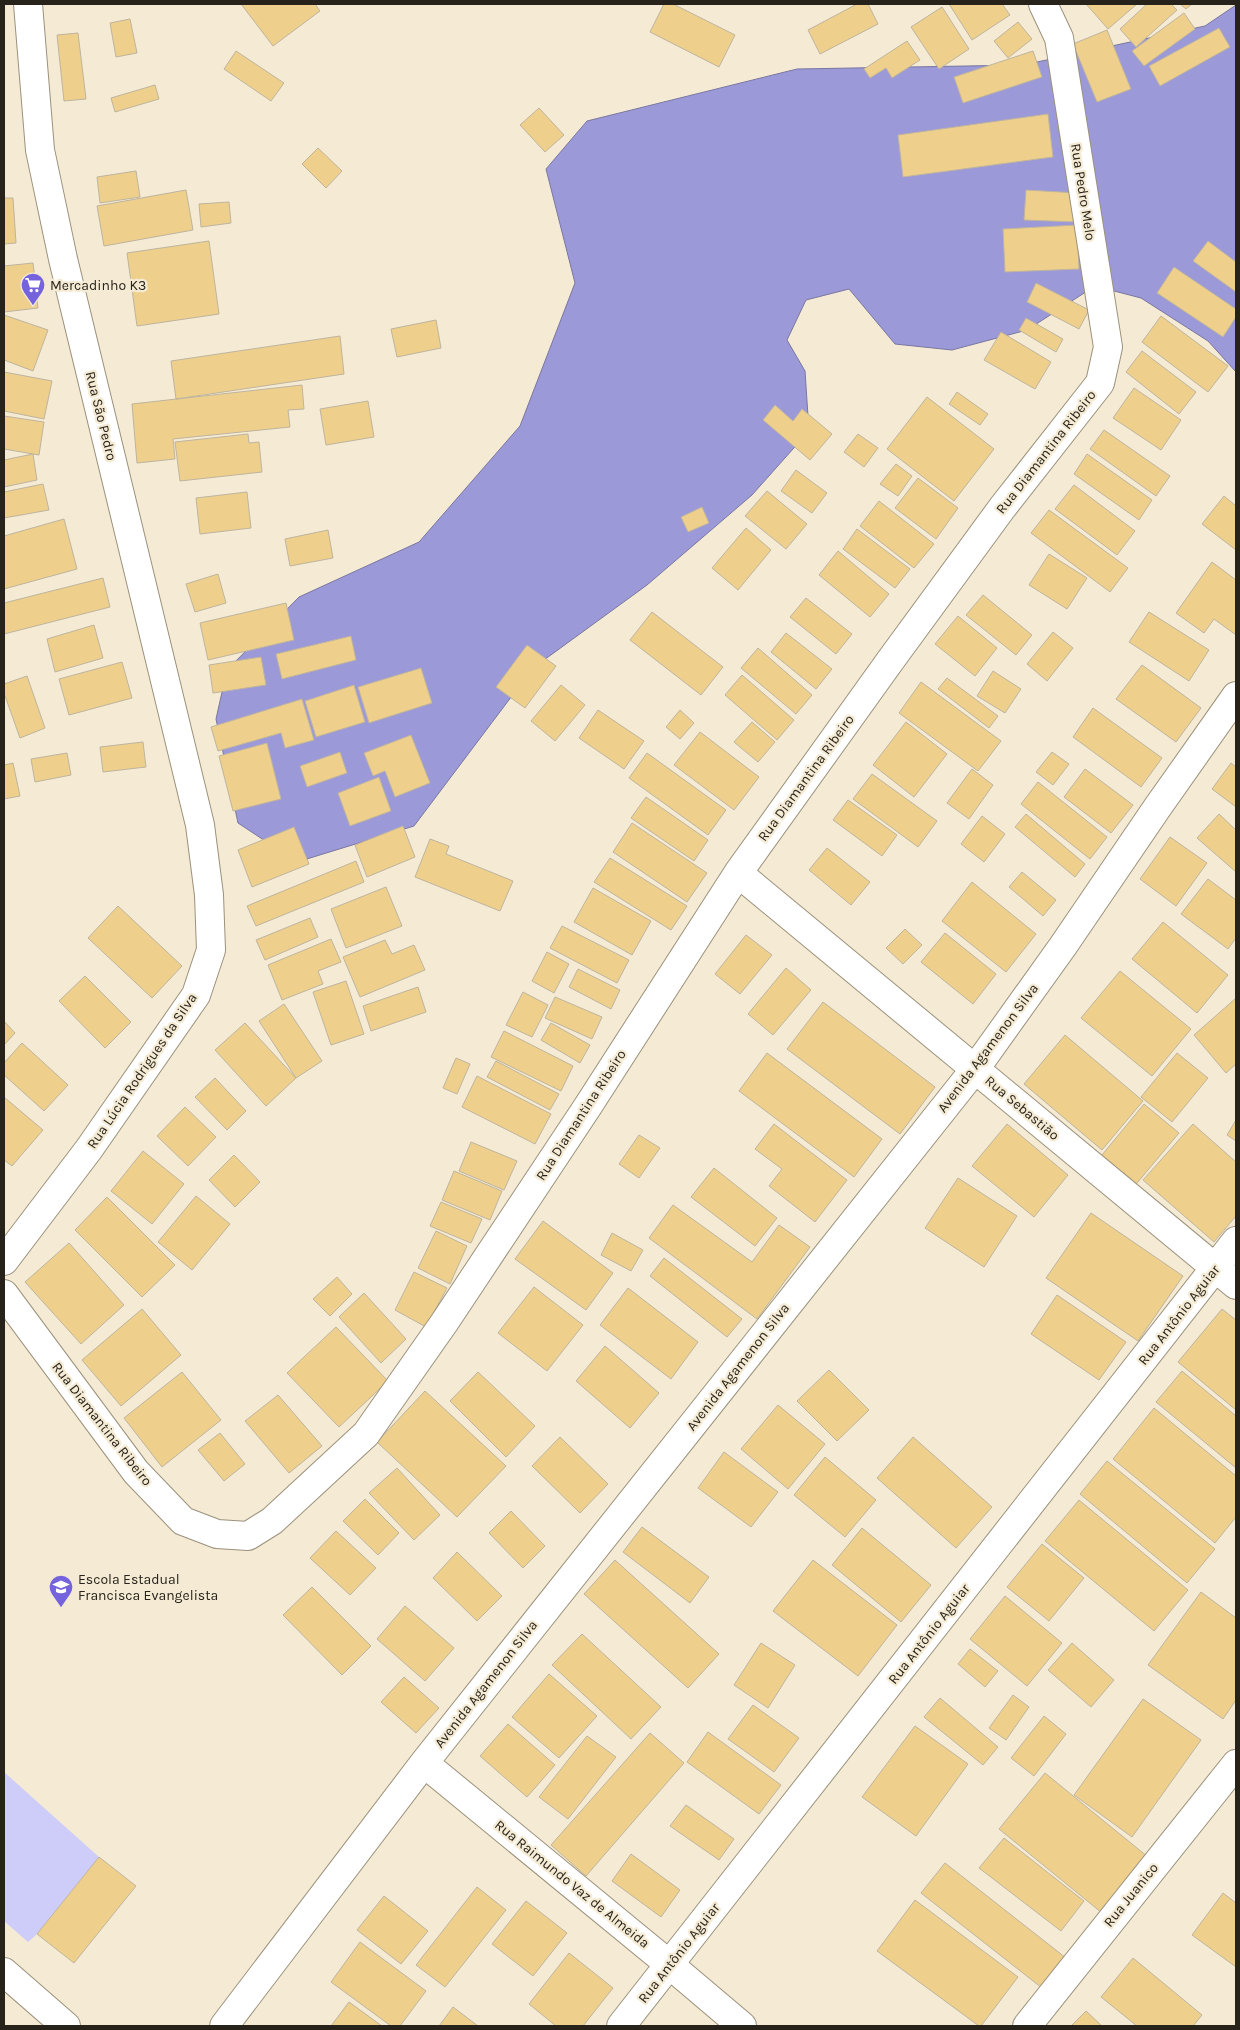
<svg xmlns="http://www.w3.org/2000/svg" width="1240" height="2030" font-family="Karla,sans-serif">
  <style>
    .green { fill: #cecdfa }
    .water { fill: #9c99d9; stroke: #7976a0 }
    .building { fill: #eed08c; stroke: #beb49e }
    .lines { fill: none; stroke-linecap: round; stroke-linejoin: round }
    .minor-casing { stroke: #9b917c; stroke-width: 30 }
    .minor { stroke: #fff; stroke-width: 28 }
    .labels { text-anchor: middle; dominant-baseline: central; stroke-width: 4.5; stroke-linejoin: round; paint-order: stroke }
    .street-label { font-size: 14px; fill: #27231b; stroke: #f5ebd4 }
    .poi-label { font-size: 14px; fill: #27231b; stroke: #f5ebd4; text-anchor: start }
  </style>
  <rect width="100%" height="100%" fill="#f5ebd4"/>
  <path class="green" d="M4,1772L99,1857L37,1934L28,1942L4,1921Z"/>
  <path class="water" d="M1236,5V372L1208,341L1141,298L1095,286L1027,330L952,350L895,344L849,289L806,300L787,340L805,371L809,431L752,495L647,585L533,668L414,826L297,862L238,823L216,719L227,670L299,597L419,542L520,426L575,283L546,169L587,121L797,69L1023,65L1205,26Z"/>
  <path class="building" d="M241,4H315L320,11L273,46Z
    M664,4H673L735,35L719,67L650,32Z
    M857,4H868L878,24L820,54L808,30Z
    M949,4H1002L1010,15L972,40Z
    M1086,4H1137L1108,29Z
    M1147,4H1171L1177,10L1136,47L1120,29Z
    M1180,4H1192L1186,9Z
    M942,7L969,49L939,69L911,27Z
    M1184,13L1195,29L1144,66L1132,51Z
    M130,19L137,53L116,57L110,23Z
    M1018,22L1032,39L1008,58L994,41Z
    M1219,28L1230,47L1160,86L1149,66Z
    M1107,30L1131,89L1097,102L1073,44Z
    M78,33L86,99L64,101L57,35Z
    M907,41L920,60L892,78L886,68L870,78L864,69Z
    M236,51L284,83L271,101L224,69Z
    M1033,51L1042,77L963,103L954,77Z
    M155,85L159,99L115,112L111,98Z
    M539,108L564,135L545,152L520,125Z
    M1048,114L1053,157L903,177L898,135Z
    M318,148L342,171L326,188L302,164Z
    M136,171L140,197L100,203L97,177Z
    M186,190L193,230L104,246L97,206Z
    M1026,190L1078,193L1076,222L1024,220Z
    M4,198H13L16,243L4,244Z
    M229,202L231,223L201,227L199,204Z
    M1077,225L1079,269L1005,272L1003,229Z
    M209,241L219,314L137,326L127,253Z
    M1208,241L1236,262V292L1193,261Z
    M33,263L38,308L4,312V266Z
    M1174,267L1236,309V317L1223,337L1157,293Z
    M1036,283L1089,310L1079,329L1027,302Z
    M4,315L48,330L33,371L4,360Z
    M1161,316L1228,366L1208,392L1142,342Z
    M1026,318L1063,339L1056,352L1019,330Z
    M436,320L441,348L397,357L391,329Z
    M1001,332L1051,362L1035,389L984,360Z
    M340,336L344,374L176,399L171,361Z
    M1142,351L1196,392L1179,414L1126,372Z
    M4,372L52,381L44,419L4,411Z
    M302,385L304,409L288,410L290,427L173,439L175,459L137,463L132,404Z
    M1134,388L1181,420L1161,450L1113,418Z
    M957,392L988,414L980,425L949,404Z
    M927,397L994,449L954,501L887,449Z
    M368,401L374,437L326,445L320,409Z
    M775,405L793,421L802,409L832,434L810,460L763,420Z
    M4,416L44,422L39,455L4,449Z
    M1104,430L1170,476L1156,496L1090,449Z
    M248,434L249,443L259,442L262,472L180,481L175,442Z
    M858,434L878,448L864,467L844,452Z
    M33,454L37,480L4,487V460Z
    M1087,454L1152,500L1139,520L1074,474Z
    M896,464L912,476L898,496L880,484Z
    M796,470L827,493L812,513L781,491Z
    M918,478L958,508L936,539L895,508Z
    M43,484L49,510L4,518V492Z
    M1074,485L1135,531L1117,555L1055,509Z
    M767,491L807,524L786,549L745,516Z
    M247,492L251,528L200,534L196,498Z
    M1224,496L1236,506V550L1202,524Z
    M879,501L934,544L914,568L860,526Z
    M702,507L709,523L688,532L681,517Z
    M1049,510L1128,568L1110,592L1031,533Z
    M64,519L77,569L4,589V536Z
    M746,528L771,550L738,590L712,568Z
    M857,529L910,569L895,588L843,549Z
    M328,530L333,558L290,566L285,539Z
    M838,551L889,594L870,617L819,575Z
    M1049,554L1087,578L1067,609L1029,585Z
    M1212,562L1236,580V635L1214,619L1204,633L1176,613Z
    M218,574L226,603L195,612L186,584Z
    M103,578L110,607L4,634V603Z
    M983,595L1032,635L1016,655L966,615Z
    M806,598L852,634L836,654L790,617Z
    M286,603L294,640L208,660L200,623Z
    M652,612L723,667L701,695L630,640Z
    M1149,612L1209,650L1189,681L1129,642Z
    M958,616L997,648L975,676L935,644Z
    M94,625L103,658L55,672L47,639Z
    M1053,632L1073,648L1047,681L1027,664Z
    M786,633L832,669L816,689L771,652Z
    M351,636L356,660L282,679L276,654Z
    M527,645L556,666L525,708L496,687Z
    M758,648L812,695L796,714L741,668Z
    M261,657L266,685L213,693L209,665Z
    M122,662L132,698L69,715L59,679Z
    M1142,665L1201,708L1176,742L1116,699Z
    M421,668L432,703L369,723L358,687Z
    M993,671L1021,689L1005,713L977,696Z
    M742,675L794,720L777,740L725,695Z
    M27,676L45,728L20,738L4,693V684Z
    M947,678L998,716L989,728L938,689Z
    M921,682L1001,741L978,771L899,713Z
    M354,685L365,722L316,737L305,701Z
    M561,685L585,705L555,741L531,721Z
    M302,699L314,740L285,748L281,733L218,751L211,727Z
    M1093,708L1162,758L1141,787L1073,737Z
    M598,710L644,741L624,769L579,738Z
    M680,710L694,723L680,739L666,727Z
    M752,722L775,742L758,762L734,742Z
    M906,722L947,754L914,797L873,765Z
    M700,732L759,777L734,810L674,765Z
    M411,735L430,783L395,797L385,771L373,776L364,753Z
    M143,742L146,767L103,772L100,747Z
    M267,743L281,799L233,811L219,756Z
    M340,752L347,773L307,787L300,766Z
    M1052,752L1069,764L1053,785L1036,772Z
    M67,753L71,775L35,782L31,759Z
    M647,753L726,810L708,835L629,778Z
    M13,763L20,796L4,799V765Z
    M1231,763L1236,767V807L1212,789Z
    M972,769L993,785L969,819L947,803Z
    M1085,769L1133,805L1111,833L1064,797Z
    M872,774L937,821L918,847L853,799Z
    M379,777L391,811L350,826L338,793Z
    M1038,782L1107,837L1090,859L1021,804Z
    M646,797L708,840L694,861L631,818Z
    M848,800L897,835L882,856L833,820Z
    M1026,814L1085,864L1075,877L1015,827Z
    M1219,814L1236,830V872L1197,838Z
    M982,816L1005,834L984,862L961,844Z
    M632,823L707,873L687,902L613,852Z
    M403,826L415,857L367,877L355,845Z
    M294,827L309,864L252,887L238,850Z
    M1170,837L1207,863L1176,906L1140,879Z
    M430,839L449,846L446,854L513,881L500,911L415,877Z
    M827,848L870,882L851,905L809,870Z
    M610,858L687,906L671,930L594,882Z
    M356,861L364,882L256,926L247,906Z
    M1022,872L1056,900L1043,916L1009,887Z
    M1208,879L1236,900V938L1228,949L1181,914Z
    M972,882L1036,934L1006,972L942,921Z
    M386,887L402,926L346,948L331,909Z
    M593,888L651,921L632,955L574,922Z
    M118,906L182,966L152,998L88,938Z
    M310,918L318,937L265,960L256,940Z
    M1163,922L1228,975L1197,1013L1132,959Z
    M562,926L629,960L617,983L550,948Z
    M905,929L922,945L903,964L886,948Z
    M945,933L996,974L973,1004L921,962Z
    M746,935L772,955L740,994L715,974Z
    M331,939L341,962L318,971L323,984L282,1000L268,965Z
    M385,940L392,954L414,945L425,970L360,997L343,957Z
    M547,952L569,964L554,993L532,981Z
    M786,968L811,990L773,1035L748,1014Z
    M578,969L620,990L611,1009L569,987Z
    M1120,971L1191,1029L1152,1076L1081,1018Z
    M85,976L131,1022L105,1048L59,1001Z
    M346,981L364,1034L331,1045L313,992Z
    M418,987L426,1012L371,1031L363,1006Z
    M523,992L548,1005L532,1037L506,1025Z
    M555,997L602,1017L592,1039L545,1018Z
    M1236,998V1064L1226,1073L1194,1035Z
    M823,1002L935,1087L900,1134L787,1049Z
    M284,1004L322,1061L296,1078L259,1021Z
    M4,1021L15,1033L4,1045Z
    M245,1023L296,1078L266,1106L215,1050Z
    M551,1023L590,1045L580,1063L541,1040Z
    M504,1031L573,1066L561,1091L491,1057Z
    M1065,1035L1143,1101L1102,1150L1024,1084Z
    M22,1043L68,1085L44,1111L4,1075V1063Z
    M767,1053L882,1139L854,1177L739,1091Z
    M1177,1053L1208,1078L1172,1122L1141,1097Z
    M456,1058L470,1064L457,1094L443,1088Z
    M496,1061L559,1094L550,1110L487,1077Z
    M477,1076L551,1114L535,1144L462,1107Z
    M215,1078L246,1111L227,1130L195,1097Z
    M4,1097L43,1130L12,1166L4,1160Z
    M1144,1104L1179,1133L1132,1189L1097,1161Z
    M185,1107L216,1137L188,1166L157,1136Z
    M1236,1120V1141L1227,1135Z
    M774,1124L847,1180L815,1222L769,1186L782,1169L755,1149Z
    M1007,1124L1068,1175L1034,1217L972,1166Z
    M1193,1124L1236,1162V1216L1214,1242L1143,1180Z
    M639,1135L660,1148L639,1178L619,1164Z
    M471,1142L517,1161L504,1190L459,1171Z
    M143,1151L184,1184L152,1224L111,1191Z
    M234,1155L260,1182L235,1207L209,1180Z
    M714,1168L777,1218L755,1246L691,1197Z
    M454,1171L502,1191L490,1220L442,1200Z
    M958,1178L1017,1216L984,1267L925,1228Z
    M196,1196L230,1224L192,1270L158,1242Z
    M107,1197L175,1265L142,1297L75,1230Z
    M441,1202L482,1219L471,1243L430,1226Z
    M673,1205L752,1262L779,1225L810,1247L757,1319L649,1238Z
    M1091,1213L1183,1276L1138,1341L1046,1278Z
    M543,1221L613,1273L586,1310L515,1259Z
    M436,1231L467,1246L450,1284L418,1268Z
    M612,1233L643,1250L631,1271L601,1255Z
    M69,1243L124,1305L81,1344L25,1282Z
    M664,1258L742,1319L727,1337L650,1276Z
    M414,1272L447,1288L426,1327L395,1310Z
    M337,1277L352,1294L330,1316L313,1299Z
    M534,1287L583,1325L547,1371L498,1333Z
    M628,1288L698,1342L671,1379L600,1325Z
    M364,1293L406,1339L381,1363L339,1317Z
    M1057,1295L1126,1342L1099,1380L1031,1334Z
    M142,1309L181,1355L121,1406L82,1360Z
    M1222,1309L1236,1320V1410L1178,1362Z
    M336,1327L388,1381L339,1427L287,1373Z
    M605,1346L659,1393L630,1428L576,1381Z
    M829,1370L869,1410L837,1441L797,1401Z
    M1182,1371L1236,1416V1468L1156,1402Z
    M182,1372L221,1420L162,1467L124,1418Z
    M478,1372L535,1426L506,1457L450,1401Z
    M425,1391L506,1466L457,1517L377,1442Z
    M278,1395L322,1446L289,1473L245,1421Z
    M778,1405L825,1444L788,1489L741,1449Z
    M1154,1408L1236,1476V1517L1215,1543L1113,1459Z
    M220,1433L245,1464L224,1481L198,1450Z
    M560,1437L608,1484L580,1513L532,1466Z
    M913,1437L992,1507L956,1548L877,1478Z
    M724,1452L778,1492L751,1527L698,1488Z
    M825,1457L876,1500L845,1537L794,1495Z
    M1107,1461L1215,1549L1187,1583L1080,1494Z
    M397,1468L440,1515L414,1540L369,1493Z
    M365,1499L399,1533L378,1555L343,1521Z
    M1079,1500L1188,1590L1154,1631L1045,1541Z
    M511,1511L545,1546L523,1568L489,1533Z
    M642,1527L709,1577L690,1603L623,1552Z
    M862,1528L931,1585L901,1622L832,1565Z
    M336,1531L376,1568L350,1595L310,1558Z
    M1042,1544L1084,1578L1049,1621L1007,1587Z
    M457,1552L502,1596L477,1621L433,1578Z
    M615,1560L719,1654L688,1688L584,1594Z
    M813,1560L897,1625L858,1676L773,1611Z
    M312,1587L371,1646L342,1675L283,1615Z
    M1201,1592L1236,1618V1700L1223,1719L1148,1665Z
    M1005,1596L1062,1643L1027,1686L970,1639Z
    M405,1606L454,1648L425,1681L377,1639Z
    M582,1634L661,1707L631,1739L552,1665Z
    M761,1643L795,1665L768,1708L734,1685Z
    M1072,1643L1114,1680L1091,1707L1048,1670Z
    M970,1649L998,1671L985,1687L958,1664Z
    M549,1674L597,1716L559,1758L512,1717Z
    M404,1677L439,1708L416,1733L381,1702Z
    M1013,1695L1029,1707L1006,1740L989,1728Z
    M940,1698L998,1747L983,1765L924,1717Z
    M1143,1699L1201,1740L1132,1837L1074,1795Z
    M753,1705L799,1738L774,1772L728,1739Z
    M1044,1716L1066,1734L1034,1776L1011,1758Z
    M508,1724L555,1765L527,1797L480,1756Z
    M915,1726L968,1764L916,1836L862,1797Z
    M708,1732L781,1785L759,1814L687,1762Z
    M650,1733L684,1763L586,1876L551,1845Z
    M587,1736L616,1757L568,1819L539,1797Z
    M1045,1773L1148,1857L1102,1913L999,1829Z
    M686,1805L734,1839L719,1860L670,1826Z
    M1004,1838L1084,1901L1061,1931L979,1868Z
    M631,1854L680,1890L661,1917L612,1881Z
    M99,1857L136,1886L74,1963L37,1934Z
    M945,1863L1066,1958L1042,1988L921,1893Z
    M477,1887L506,1910L445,1987L416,1965Z
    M1223,1893L1236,1903V1967L1192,1935Z
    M384,1896L428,1931L401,1964L357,1930Z
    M915,1900L1018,1977L981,2026H979L877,1951Z
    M526,1901L567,1933L533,1976L492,1944Z
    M360,1942L426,1991L400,2026H391L331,1982Z
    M569,1953L613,1988L583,2026H556L529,2004Z
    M1133,1958L1202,2015L1193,2026H1137L1101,1997Z
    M349,2002L382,2026H331Z
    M453,2007L478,2026H439Z
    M1086,2011L1102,2026H1071Z"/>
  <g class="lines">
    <defs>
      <path id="minor" d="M738,873L1236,1285
        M4,1261L89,1149L196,995L211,950L209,895L200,825L63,259L40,150L28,4
        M4,1294L136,1472L183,1521L217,1534L248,1536L272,1521L366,1434L444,1323L588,1106L738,873L890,661L1002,508L1100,383L1108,347L1059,38L1043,4
        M424,1763L670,1965L742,2026
        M4,1972L66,2026
        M224,2026L424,1763L975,1069L1063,946L1157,808L1236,696
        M621,2026L1236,1241
        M1027,2026L1236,1764"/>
    </defs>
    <use href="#minor" class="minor-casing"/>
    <use href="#minor" class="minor"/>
  </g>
  <defs>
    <symbol id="supermarket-pin" viewBox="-11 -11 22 30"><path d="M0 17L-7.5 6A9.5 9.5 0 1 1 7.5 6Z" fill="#7563de" stroke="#f5ebd4"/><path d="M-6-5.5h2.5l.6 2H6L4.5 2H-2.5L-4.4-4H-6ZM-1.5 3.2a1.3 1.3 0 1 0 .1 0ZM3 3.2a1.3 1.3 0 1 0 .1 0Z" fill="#fff"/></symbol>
    <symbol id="school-pin" viewBox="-11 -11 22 30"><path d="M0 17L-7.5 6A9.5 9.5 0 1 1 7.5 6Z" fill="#7563de" stroke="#f5ebd4"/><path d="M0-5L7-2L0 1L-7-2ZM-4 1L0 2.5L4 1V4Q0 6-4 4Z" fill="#fff"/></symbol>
  </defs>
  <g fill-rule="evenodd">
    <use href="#supermarket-pin" x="19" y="271" width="28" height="38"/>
    <use href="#school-pin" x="47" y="1573" width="28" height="38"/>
  </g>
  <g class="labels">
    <g class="street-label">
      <text transform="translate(1083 192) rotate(81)">Rua Pedro Melo</text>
      <text transform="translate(101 416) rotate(76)">Rua São Pedro</text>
      <text transform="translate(1046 452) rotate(-52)">Rua Diamantina Ribeiro</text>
      <text transform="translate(806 778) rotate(-54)">Rua Diamantina Ribeiro</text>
      <text transform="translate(988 1048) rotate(-53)">Avenida Agamenon Silva</text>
      <text transform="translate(142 1071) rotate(-56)">Rua Lúcia Rodrigues da Silva</text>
      <text transform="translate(1022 1108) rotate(40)">Rua Sebastião</text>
      <text transform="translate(581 1115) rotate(-57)">Rua Diamantina Ribeiro</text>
      <text transform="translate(1179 1315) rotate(-52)">Rua Antônio Aguiar</text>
      <text transform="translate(738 1367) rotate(-52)">Avenida Agamenon Silva</text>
      <text transform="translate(102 1424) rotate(52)">Rua Diamantina Ribeiro</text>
      <text transform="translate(929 1634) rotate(-52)">Rua Antônio Aguiar</text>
      <text transform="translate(486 1684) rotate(-52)">Avenida Agamenon Silva</text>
      <text transform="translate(572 1884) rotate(39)">Rua Raimundo Vaz de Almeida</text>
      <text transform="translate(1131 1895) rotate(-51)">Rua Juanico</text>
      <text transform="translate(679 1953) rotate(-52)">Rua Antônio Aguiar</text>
    </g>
    <g class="poi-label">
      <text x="50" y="285">Mercadinho K3</text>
      <text x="78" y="1579">Escola Estadual<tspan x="78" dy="16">Francisca Evangelista</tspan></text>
    </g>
  </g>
  <rect width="1240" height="2030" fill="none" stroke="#27231b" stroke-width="10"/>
</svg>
